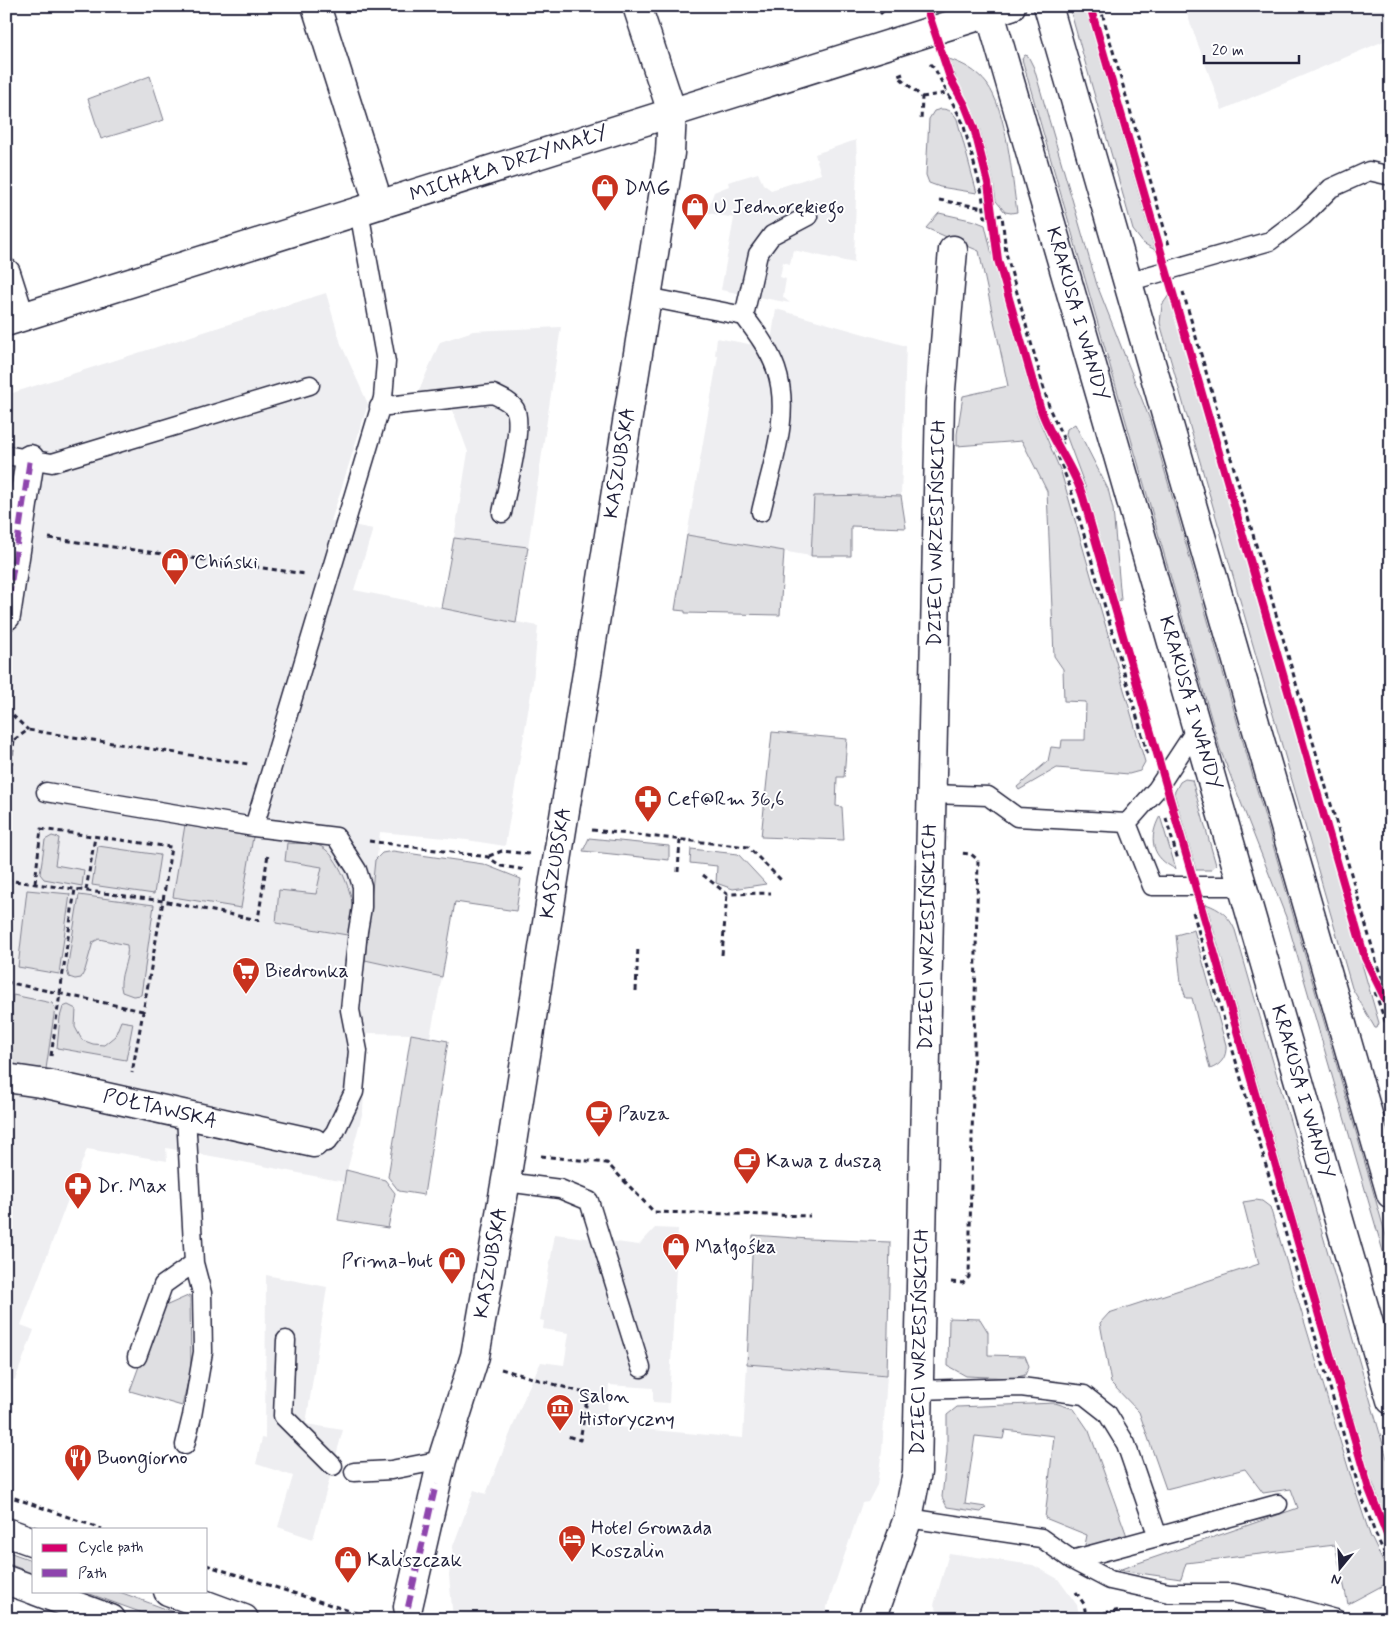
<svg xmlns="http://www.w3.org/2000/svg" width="1397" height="1625" font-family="Mynerve,sans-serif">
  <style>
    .built { fill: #eeeef1 }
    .green { fill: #dfdfe2; stroke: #80808e }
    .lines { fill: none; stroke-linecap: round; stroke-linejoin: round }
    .lane-casing { stroke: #22223b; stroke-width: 21 }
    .street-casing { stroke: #22223b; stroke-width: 31 }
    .secondary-casing { stroke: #22223b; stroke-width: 31 }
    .path { stroke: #22223b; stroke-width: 3; stroke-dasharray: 5 4; stroke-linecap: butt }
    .lane { stroke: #fff; stroke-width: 18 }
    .street { stroke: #fff; stroke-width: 28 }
    .secondary { stroke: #fff; stroke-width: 28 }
    .quiet { stroke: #8e44ad; stroke-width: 6; stroke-dasharray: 12 6; stroke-linecap: butt }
    .cycleway-casing { stroke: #fff; stroke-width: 11 }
    .cycleway { stroke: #d6006c; stroke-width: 8 }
    .labels { text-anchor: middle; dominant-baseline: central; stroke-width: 4; stroke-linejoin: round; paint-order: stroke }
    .street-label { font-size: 20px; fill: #22223b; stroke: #fff }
    .poi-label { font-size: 20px; fill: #22223b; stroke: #fff; text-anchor: start }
  </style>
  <rect width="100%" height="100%" fill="#fff"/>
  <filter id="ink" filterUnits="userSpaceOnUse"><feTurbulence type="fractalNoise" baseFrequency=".02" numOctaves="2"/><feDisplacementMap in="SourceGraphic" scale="10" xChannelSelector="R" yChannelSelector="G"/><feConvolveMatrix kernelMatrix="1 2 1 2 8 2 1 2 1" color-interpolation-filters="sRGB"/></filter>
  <g filter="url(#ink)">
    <path class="built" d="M1184,6H1391V38L1222,110Z
      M856,140L857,162L854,263L793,250L790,264L783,262L780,277L786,279L783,297L790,303L721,290L734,218L693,210L696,201L709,206L714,192L729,186L728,182L758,173L763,184L771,190L821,174L815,154Z
      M326,293L341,344L368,404L331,521L373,529L354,590L538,626L533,682L505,846L467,840L380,832L365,960L442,977L430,1037L411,1034L367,1033L363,1111L344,1182L228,1159L166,1148L167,1161L119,1153L117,1154L87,1149L21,1325L34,1330L15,1380L6,1377V395Z
      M776,309L906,346L901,496H815L811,556L687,535L718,356L715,355L717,338L770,348Z
      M561,327L528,547L454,538L468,452L452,408L410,411L440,342L473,331Z
      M655,1228L678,1229L669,1403L653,1402V1388L609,1385L606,1426L743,1438L747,1364L887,1375L882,1451L877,1485L868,1502L862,1503L823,1619H453L449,1575L453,1546L474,1490L486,1494L527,1391L541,1362L564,1365L569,1333L543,1329L544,1321L540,1320L555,1234L639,1245Z
      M266,1275L327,1287L306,1424L343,1430L313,1539L278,1527L293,1476L256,1464L262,1438L265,1439Z
      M949,1553L1033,1565L1058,1579L1077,1605L1080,1619H942L934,1605Z"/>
    <path class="green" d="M1069,6H1085L1155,250L1143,243L1133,230Z
      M1025,55L1028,56L1034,68L1097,285L1150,420L1391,1253V1279L1286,917L1220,749L1022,59Z
      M949,59C964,64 977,71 987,84C1007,111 1012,178 1017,212L1011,213L1005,212L996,201L993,182L979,127L969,102L957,81Z
      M150,76L164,120L101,139L88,99Z
      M941,109C949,109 953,112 957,119L977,193L940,187L929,183L926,175L929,119L934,111Z
      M939,213L975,221L985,225L995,267L1037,415L1061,472L1145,762L1140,771L1129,774L1057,768L1019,790L1017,787L1048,761L1051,747L1061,748L1062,740H1085L1086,702L1064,701L1063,669L1054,656L1047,491L1022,441L957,446V434L963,396L1008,386L979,251L926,228Z
      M1169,295L1379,1023L1377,1028H1375L1352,988L1160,323L1162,305Z
      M1075,424L1108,489L1113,509L1121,600L1118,601L1085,486L1066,435L1067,429Z
      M874,495L901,496L906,528L851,526V556H811L814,496Z
      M687,535L784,551L780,615L685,613V611L675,610Z
      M454,538L528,547L516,623L441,608Z
      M772,732L847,739L844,777H837L836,806L842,807L844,840L761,837Z
      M1185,779L1192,780L1216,865L1211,870H1196L1174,793L1180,782Z
      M1160,816L1176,869C1151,858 1148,838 1160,816Z
      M185,825L253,837L241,908L173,897Z
      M52,836L59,838L55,865L84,870L82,886L44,879L40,874L45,840Z
      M589,838L669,846V860L583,851Z
      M287,843C297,844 313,842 322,847C339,857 352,893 354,912C355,920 353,928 353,936L276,923L279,890L316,894L322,867L285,861Z
      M98,846L160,855L154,894L92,885Z
      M691,849L738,854L766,884L733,889L716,883L717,866L690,863Z
      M393,851L483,864L521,879L516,911L455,902L442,977L365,960L375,860L382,853Z
      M27,890L70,894L59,974L18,967Z
      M79,895L154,905L141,995L133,996L122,992C117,977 130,960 127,945L99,939L93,942L85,970L81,978L75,979L69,977L67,970Z
      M1206,904C1220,909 1229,916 1235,930L1391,1472V1534L1371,1478Z
      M1194,930L1226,1045C1227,1057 1221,1065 1210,1069L1192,998H1186L1181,983L1176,935Z
      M13,995L52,1003L55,1008L46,1069L9,1065L6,1059Z
      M68,1005L76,1009L75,1027L82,1040L93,1044L104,1045L115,1036L121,1021L133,1023L126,1060L57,1048L60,1017L63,1007Z
      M411,1034L448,1041L424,1195L399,1191L388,1177Z
      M346,1170L385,1180L395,1193L388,1228L338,1220Z
      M1256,1200L1262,1201L1270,1207L1353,1484L1370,1535L1391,1578V1581L1348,1604L1335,1545L1186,1563L1181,1579L1118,1570L1298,1508L1291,1489L1263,1493L1245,1469L1166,1489L1139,1412L1111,1383L1100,1323L1109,1313L1259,1264L1243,1202Z
      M753,1235L809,1239L890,1242L887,1375L747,1364Z
      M190,1295L191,1369L182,1406L130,1391L143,1355L163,1307Z
      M949,1318L980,1319L988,1332V1355L1025,1356L1029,1366L1025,1375L1013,1378L966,1376L948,1366Z
      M1055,1403L1074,1409L1089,1431L1127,1536L1084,1550L1087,1535L1045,1518L1054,1436L1005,1430L1003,1439L975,1436L965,1504L986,1507L981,1512L947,1507L942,1497L947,1452V1415L957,1407Z
      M6,1551L34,1561V1574L6,1563Z
      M82,1591H117L193,1619H159Z"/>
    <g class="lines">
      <defs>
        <path id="lane" d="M1127,282L1270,241L1303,216L1331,188L1369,171L1391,176
          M647,297L744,316C756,332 769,349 776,369C792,415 771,467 761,512
          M744,316L758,254L772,235L808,216
          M379,407L493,394C501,398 510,401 515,409C524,426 506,492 502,513
          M6,455L52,463L310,385
          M46,792L254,827L383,398L386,362L359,211
          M932,794L988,796L1017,817L1127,823L1157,789L1197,728
          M1127,823L1152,886H1243
          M254,827L336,837L357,870L362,886V907L358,931L350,1010L358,1051L354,1092L335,1132L327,1142L314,1143
          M506,1182L560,1189L589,1201L641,1368
          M286,1340L283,1416L333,1466
          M137,1357L163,1285L194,1263
          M918,1390L1021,1387L1084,1395L1107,1413L1126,1444L1158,1537
          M185,1445L192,1416L203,1352L202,1293L194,1263L186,1115
          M354,1472L391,1470L442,1460
          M908,1518L1041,1538L1072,1560L1110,1580L1169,1593H1233L1275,1602L1336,1619
          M1072,1560L1278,1504"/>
        <path id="street" d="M316,6L379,205
          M6,273L20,317
          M6,322L1011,6
          M6,616L30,459
          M6,1078L47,1084L314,1143
          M408,1607L442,1460L475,1356L507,1174L670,153L672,112L637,6
          M872,1619L908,1518L917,1472L940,401L953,250"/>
        <path id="secondary" d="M988,6L1391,1400
          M1048,6L1391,1194
          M6,1532L34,1542
          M6,1580L34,1590
          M36,1591L111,1619
          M168,1591L244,1619"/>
      </defs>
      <use href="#lane" class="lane-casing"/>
      <use href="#street" class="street-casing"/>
      <use href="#secondary" class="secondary-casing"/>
      <path class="path" d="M1100,6L1169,245
        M880,14L889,6
        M930,64L935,69L963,123L982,193L985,217L988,216
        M903,74L898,76L922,97L921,122
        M922,97L947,93
        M939,200L984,208
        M997,216L1002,215L1006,253L1019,300L1050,410L1065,442L1063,443
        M1183,292L1384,988
        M1055,448L1071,490L1148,755
        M49,538L305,574
        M6,709L28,730
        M6,739L14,740L6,807
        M14,740L28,730L248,764
        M1166,818L1178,860
        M592,830L748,847L781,880
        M369,841L488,857L501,866L526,870
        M489,856L502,851L529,854
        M678,872L680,839
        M703,875L727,894L771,893
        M6,880L163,901L258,920L268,854
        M35,883L41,829L171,847L163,901L132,1073
        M86,890L95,837
        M1193,912L1360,1492L1375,1533L1391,1567
        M722,955L727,894
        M6,982L143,1011
        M636,991L638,946
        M1375,992L1391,1038
        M51,1056L75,889
        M541,1156L607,1163L654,1212L810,1216
        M951,1282L963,1283L969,1277L978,860L971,854L959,853
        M501,1369L588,1394L580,1440L567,1436
        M6,1495L102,1529
        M206,1565L359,1614
        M1076,1592L1084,1604L1086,1616L1121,1610"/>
      <use href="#lane" class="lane"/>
      <use href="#street" class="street"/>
      <use href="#secondary" class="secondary"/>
      <path class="quiet" d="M6,616L30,459
        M408,1607L436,1484"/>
      <defs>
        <path id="cycleway" d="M926,6L950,78L965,105L974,128L988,183L998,260L1040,407C1050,439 1073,465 1083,497L1369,1489L1391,1545
          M1090,6L1365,958L1391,1011"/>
      </defs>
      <use href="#cycleway" class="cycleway-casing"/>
      <use href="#cycleway" class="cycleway"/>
    </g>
  </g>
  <defs>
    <symbol id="shop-pin" viewBox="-11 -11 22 30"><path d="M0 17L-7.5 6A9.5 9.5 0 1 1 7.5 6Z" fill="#c8321e" stroke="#fff"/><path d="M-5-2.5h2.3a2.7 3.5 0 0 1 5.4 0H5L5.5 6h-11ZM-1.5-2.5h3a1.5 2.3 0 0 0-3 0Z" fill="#fff"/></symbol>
    <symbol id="pharmacy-pin" viewBox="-11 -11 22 30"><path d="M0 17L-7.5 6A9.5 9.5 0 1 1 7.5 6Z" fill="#c8321e" stroke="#fff"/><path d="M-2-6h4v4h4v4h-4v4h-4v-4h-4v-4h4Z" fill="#fff"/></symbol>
    <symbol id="supermarket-pin" viewBox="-11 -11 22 30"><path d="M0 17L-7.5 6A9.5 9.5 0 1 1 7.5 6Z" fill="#c8321e" stroke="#fff"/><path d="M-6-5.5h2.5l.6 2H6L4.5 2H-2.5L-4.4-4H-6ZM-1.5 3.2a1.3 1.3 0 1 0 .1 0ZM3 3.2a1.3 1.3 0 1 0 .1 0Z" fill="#fff"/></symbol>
    <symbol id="cafe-pin" viewBox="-11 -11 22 30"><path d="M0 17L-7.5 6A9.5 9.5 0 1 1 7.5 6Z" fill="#c8321e" stroke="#fff"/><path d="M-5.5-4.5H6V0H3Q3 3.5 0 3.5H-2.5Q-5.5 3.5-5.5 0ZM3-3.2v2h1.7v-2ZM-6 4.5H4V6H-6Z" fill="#fff"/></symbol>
    <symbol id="museum-pin" viewBox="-11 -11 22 30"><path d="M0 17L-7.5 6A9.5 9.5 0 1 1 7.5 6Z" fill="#c8321e" stroke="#fff"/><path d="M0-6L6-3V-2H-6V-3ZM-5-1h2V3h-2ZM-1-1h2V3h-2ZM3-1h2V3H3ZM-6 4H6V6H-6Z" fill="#fff"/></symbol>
    <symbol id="restaurant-pin" viewBox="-11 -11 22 30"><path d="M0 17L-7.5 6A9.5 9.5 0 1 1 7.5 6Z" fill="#c8321e" stroke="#fff"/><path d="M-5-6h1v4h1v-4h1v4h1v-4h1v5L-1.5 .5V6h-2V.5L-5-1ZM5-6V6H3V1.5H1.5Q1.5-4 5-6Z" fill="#fff"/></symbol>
    <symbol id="hotel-pin" viewBox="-11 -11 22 30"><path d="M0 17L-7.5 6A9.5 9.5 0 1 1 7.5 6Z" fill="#c8321e" stroke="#fff"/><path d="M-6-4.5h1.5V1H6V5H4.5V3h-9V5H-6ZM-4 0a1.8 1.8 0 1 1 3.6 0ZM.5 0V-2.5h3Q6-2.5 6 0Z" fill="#fff"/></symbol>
  </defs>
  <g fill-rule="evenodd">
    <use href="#shop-pin" x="589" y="172" width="32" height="43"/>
    <use href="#shop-pin" x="679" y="191" width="32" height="43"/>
    <use href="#shop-pin" x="159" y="546" width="32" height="43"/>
    <use href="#pharmacy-pin" x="632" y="783" width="32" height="43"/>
    <use href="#supermarket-pin" x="230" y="955" width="32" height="43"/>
    <use href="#cafe-pin" x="583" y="1098" width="32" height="43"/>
    <use href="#cafe-pin" x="731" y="1145" width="32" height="43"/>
    <use href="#pharmacy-pin" x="62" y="1170" width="32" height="43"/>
    <use href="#shop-pin" x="660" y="1231" width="32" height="43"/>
    <use href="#shop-pin" x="436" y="1245" width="32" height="43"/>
    <use href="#museum-pin" x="544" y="1392" width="32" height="43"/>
    <use href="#restaurant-pin" x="62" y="1442" width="32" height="43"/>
    <use href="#hotel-pin" x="556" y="1523" width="32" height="43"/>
    <use href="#shop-pin" x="332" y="1544" width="32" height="43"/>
  </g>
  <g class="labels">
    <g class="street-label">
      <text transform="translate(509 164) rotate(-18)">MICHAŁA DRZYMAŁY</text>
      <text transform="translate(1077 314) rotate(74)">KRAKUSA I WANDY</text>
      <text transform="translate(620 463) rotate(-81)">KASZUBSKA</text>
      <text transform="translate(937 533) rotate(-89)">DZIECI WRZESIŃSKICH</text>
      <text transform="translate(1190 703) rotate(74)">KRAKUSA I WANDY</text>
      <text transform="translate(556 863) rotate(-81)">KASZUBSKA</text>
      <text transform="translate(928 937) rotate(-89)">DZIECI WRZESIŃSKICH</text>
      <text transform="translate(1302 1092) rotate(74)">KRAKUSA I WANDY</text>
      <text transform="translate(160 1109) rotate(13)">POŁTAWSKA</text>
      <text transform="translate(491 1263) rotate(-80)">KASZUBSKA</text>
      <text transform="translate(920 1342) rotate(-89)">DZIECI WRZESIŃSKICH</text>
    </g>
    <g class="poi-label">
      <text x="624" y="188">DMG</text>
      <text x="714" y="207">U Jednorękiego</text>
      <text x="194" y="562">Chiński</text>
      <text x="667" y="799">Cef@Rm 36,6</text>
      <text x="265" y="971">Biedronka</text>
      <text x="618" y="1114">Pauza</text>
      <text x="766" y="1161">Kawa z duszą</text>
      <text x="97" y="1186">Dr. Max</text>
      <text x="695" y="1247">Małgośka</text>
      <text x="433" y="1261" text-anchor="end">Prima-but</text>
      <text x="579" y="1396">Salon<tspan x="579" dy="23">Historyczny</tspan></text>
      <text x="97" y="1458">Buongiorno</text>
      <text x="591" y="1528">Hotel Gromada<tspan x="591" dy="23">Koszalin</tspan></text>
      <text x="367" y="1560">Kaliszczak</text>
    </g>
  </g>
  <rect width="1397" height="1625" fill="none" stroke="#fff" stroke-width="25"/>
  <rect x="12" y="12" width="1372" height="1600" fill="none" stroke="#22223b" stroke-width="2" filter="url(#ink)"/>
  <rect x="32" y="1528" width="175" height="65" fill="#ffffff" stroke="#a7a7b1"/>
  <rect x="42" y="1544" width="25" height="8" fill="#d6006c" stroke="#a7a7b1"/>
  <text x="78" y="1552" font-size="15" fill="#22223b">Cycle path</text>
  <rect x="42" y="1569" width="25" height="8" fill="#8e44ad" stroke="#a7a7b1"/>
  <text x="78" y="1578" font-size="15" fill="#22223b">Path</text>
  <g transform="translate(1340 1568) rotate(198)" stroke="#ffffff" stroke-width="4" paint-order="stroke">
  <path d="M0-4L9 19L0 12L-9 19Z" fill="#22223b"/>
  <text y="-8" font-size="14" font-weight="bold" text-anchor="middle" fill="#22223b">N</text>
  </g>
  <path d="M1204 55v8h95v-8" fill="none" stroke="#22223b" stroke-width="2.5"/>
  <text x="1212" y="55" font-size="15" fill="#22223b" stroke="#ffffff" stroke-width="4" paint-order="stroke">20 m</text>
</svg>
